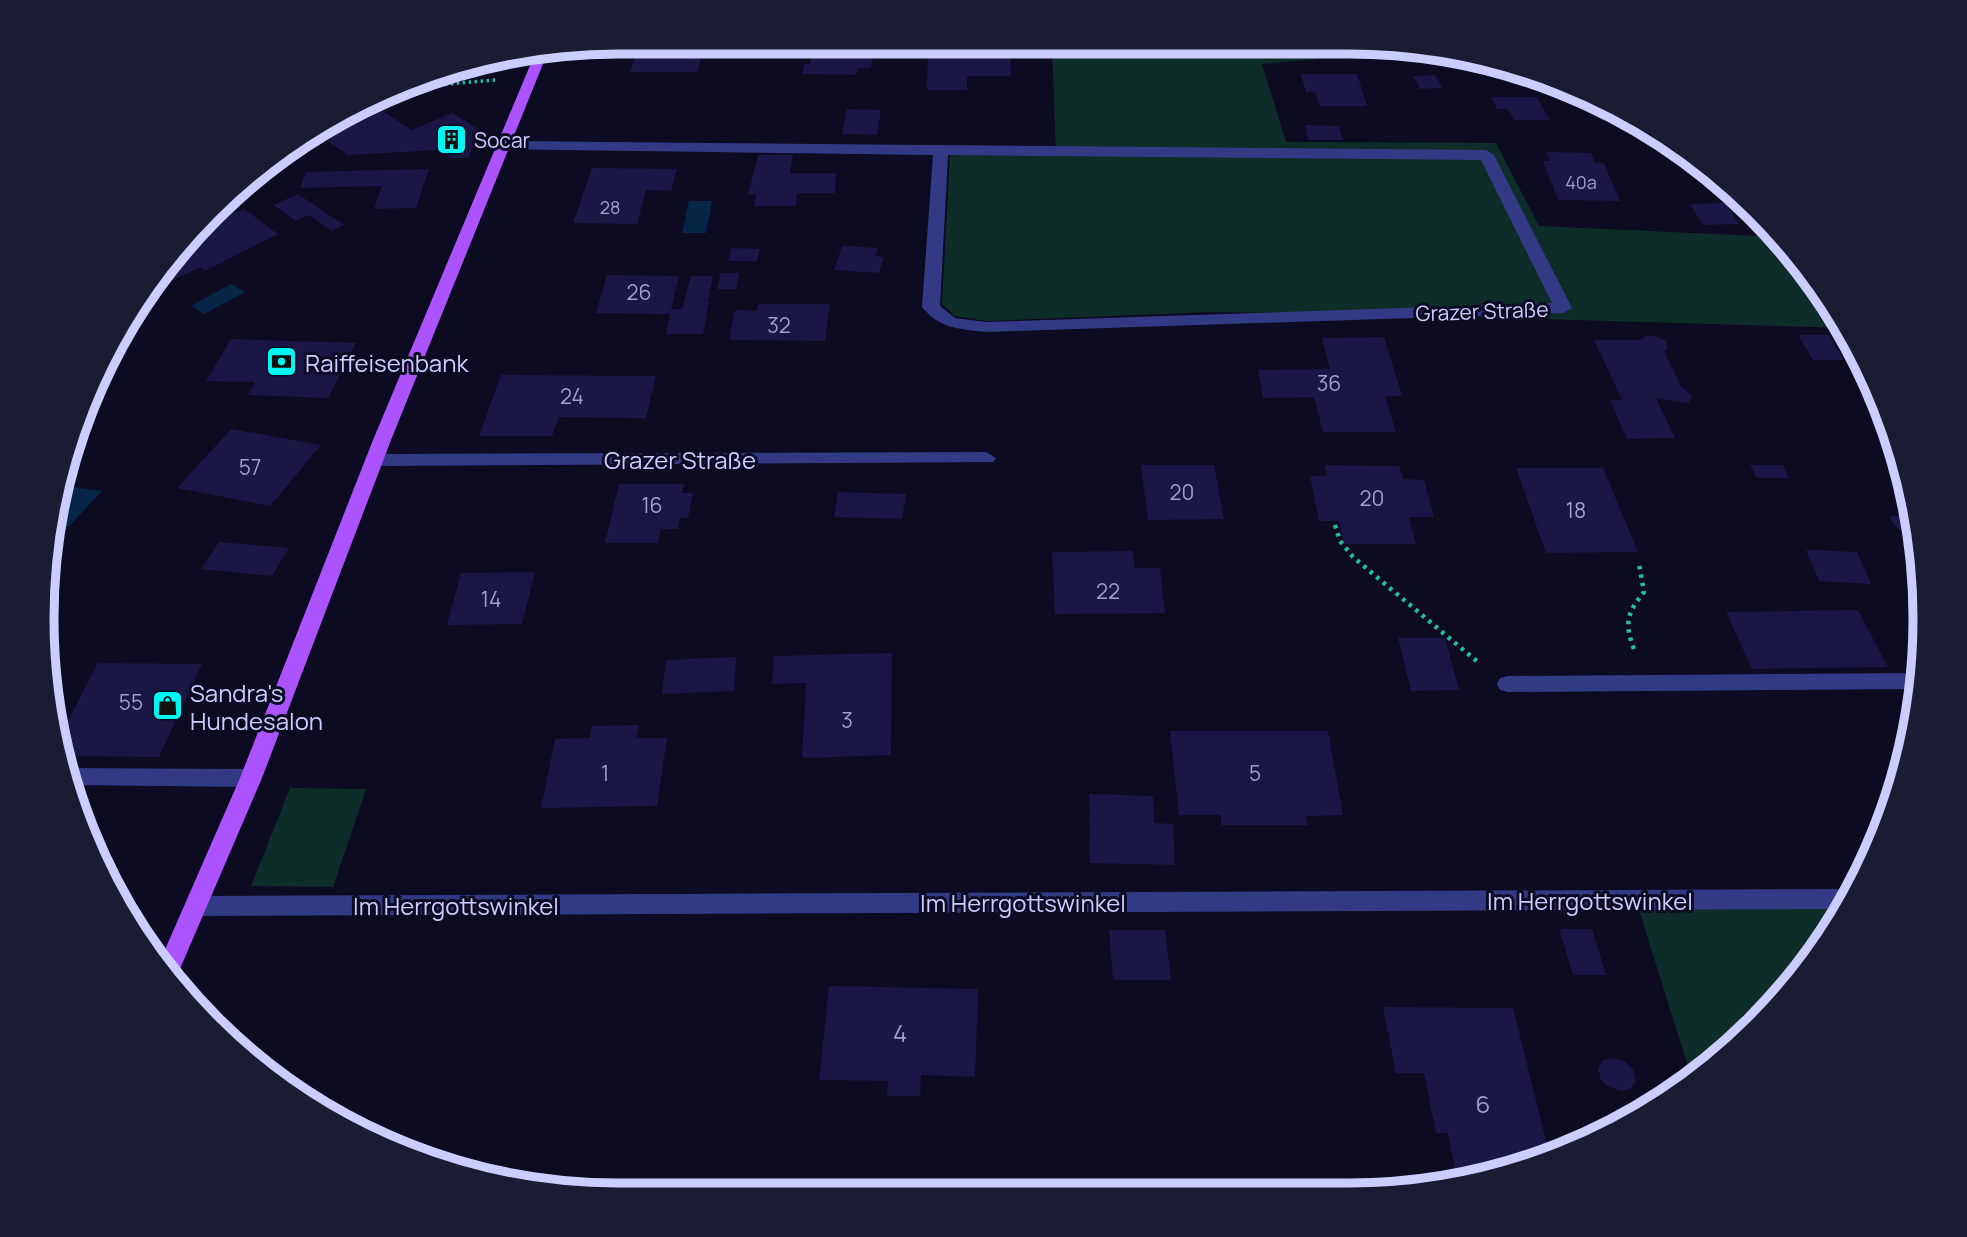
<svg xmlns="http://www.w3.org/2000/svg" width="1967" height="1237" font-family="Manrope,sans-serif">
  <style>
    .green { fill: #0e2d28 }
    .water { fill: #072546 }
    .building { fill: #1a1645 }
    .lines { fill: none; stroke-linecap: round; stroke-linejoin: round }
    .path-far1 { stroke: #23bca1; stroke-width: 3.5; stroke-dasharray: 2.5 3.5; stroke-linecap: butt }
    .path { stroke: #23bca1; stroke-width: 4.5; stroke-dasharray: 3.5 5; stroke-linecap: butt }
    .minor { fill: #323985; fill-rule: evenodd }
    .major { fill: #ab53ff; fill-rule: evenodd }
    .labels { text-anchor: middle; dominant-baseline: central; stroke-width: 6; stroke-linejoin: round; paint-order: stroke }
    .far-number-label { font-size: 18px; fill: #a09fd0 }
    .far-poi-label { font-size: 21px; fill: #cccdff; stroke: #0d0b22; text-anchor: start }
    .number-label { font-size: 21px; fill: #a09fd0 }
    .far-street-label { font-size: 21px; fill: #cccdff; stroke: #0d0b22 }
    .poi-label { font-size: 24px; fill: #cccdff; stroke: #0d0b22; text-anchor: start }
    .street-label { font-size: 24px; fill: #cccdff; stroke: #0d0b22 }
    .near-number-label { font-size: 24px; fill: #a09fd0 }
    .rim { fill: none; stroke: #cccdff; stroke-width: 9 }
  </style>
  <rect width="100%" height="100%" fill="#0d0b22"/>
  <path class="green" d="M1052,45L1313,46L1318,59L1262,64L1286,142L1496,143L1539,226L1780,237L1846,328L1374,314L1208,312L987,321L955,316L942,304L950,155L1056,154Z
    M290,788L366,789L333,887L251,886Z
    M1846,904L1806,970L1728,1052L1692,1079L1639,910Z"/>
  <path class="water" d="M689,201H712L706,233H682Z
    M231,284L245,292L204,314L191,306Z
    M72,487L102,491L55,541L62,498Z"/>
  <path class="building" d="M640,42L695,43L693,56H702L697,72H630Z
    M815,43L875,44L871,68H858L856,75L802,74L804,64H810Z
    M928,52H1010L1011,76H967V90H927Z
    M1301,74H1357L1367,106H1320L1315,92L1306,93Z
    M1435,75L1442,88L1420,89L1413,76Z
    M1491,97H1537L1550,120H1514L1508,109H1497Z
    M378,108L412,130L452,113L480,130L468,158H451L439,150L348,155L316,133Z
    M847,109L881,110L877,135L842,134Z
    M1305,125L1339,126L1343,140H1308Z
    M1546,152L1591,153L1595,163H1604L1620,201L1558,200L1543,161H1550Z
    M758,155H793L790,173H836L835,193H797L796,206H754L756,194L748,195Z
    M592,168L677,169L671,191L646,190L637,224L573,223Z
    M429,169L416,208L374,209L382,186L300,188L306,172Z
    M298,194L344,225L332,231L309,215L296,221L273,205Z
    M1725,203L1739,224L1703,225L1690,204Z
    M244,209L278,234L205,271L201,267L170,281L159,272L211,221Z
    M842,246L878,248L875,256L884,257L879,273L834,270Z
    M731,248L760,249L757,261H728Z
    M721,273H739L736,289H717Z
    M607,275L679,276L671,309H682L691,276H713L708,300H696L709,301L703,334H666L670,314L596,313Z
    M758,304H830L825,341L729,340L735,310L756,311Z
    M1798,335H1829L1844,360H1813Z
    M1646,336H1656L1666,341L1668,348L1664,352L1681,386L1693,397L1688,403L1656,398L1675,438L1627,439L1610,400H1622L1594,340H1640Z
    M1384,337L1402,396H1385L1396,432H1323L1314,397L1263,398L1258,370L1330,369L1322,338Z
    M231,339L323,342L356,343L328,398L248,395L255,382L206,381Z
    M501,375L656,376L646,418L559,417L552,436H479Z
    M231,429L321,445L270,506L177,488Z
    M1141,465H1214L1224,519L1148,520Z
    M1325,465L1399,466L1403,479L1424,480L1434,517H1409L1416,544H1344L1339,521H1319L1310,476H1327Z
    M1750,465H1783L1789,478H1757Z
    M1516,468H1603L1638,552L1546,553Z
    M619,484H684L682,493H693L688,518H680L678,529H661L658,543H605Z
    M838,492L906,494L902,519L834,517Z
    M1914,515L1917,530H1898L1889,516Z
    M219,542L289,548L272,576L201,569Z
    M1806,550L1857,552L1871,584L1819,581Z
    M1132,551L1135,568H1160L1165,613L1055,614L1052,552Z
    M535,572L522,624L447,625L461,573Z
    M1858,610L1888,667L1752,669L1726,612Z
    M1398,638H1445L1459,690L1411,691Z
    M892,653L891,755L802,758L806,683L772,684L774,656Z
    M736,657L734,691L662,694L666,660Z
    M98,663L202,664L159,757L60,756L58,740Z
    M639,725L636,738H667L657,806L541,808L555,739L590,738L592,726Z
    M1170,731H1328L1343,815L1306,816L1308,825H1221V815H1179Z
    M1089,794L1153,796L1154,823L1173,824L1175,865L1090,863Z
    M1559,929H1592L1606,975H1573Z
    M1109,930H1165L1171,980H1113Z
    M829,986L978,989L975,1077L921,1075L920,1096H887L888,1081L819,1080Z
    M1383,1007L1513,1008L1550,1157L1533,1165L1457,1179L1448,1133H1436L1424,1073H1396Z
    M1612,1058L1624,1061L1633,1069L1636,1080L1631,1088L1622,1091L1609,1087L1601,1080L1598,1069L1602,1061Z"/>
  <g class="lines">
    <path class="path-far1" d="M342,117L437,85L496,80"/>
    <path class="path" d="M1335,525L1340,541L1353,557L1479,663
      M1634,649C1624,623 1627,613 1644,592L1639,564"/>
    <path class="minor" d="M502,141L1486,150L1494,155L1572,308L1563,313L986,332C960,329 940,329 922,307L933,155L497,149V143ZM948,155L1481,160L1552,303L986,322L955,318L940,306Z
      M986,452L996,458L993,462L375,466L365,460L375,454Z
      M1921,673L1918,689L1508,692L1500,690L1497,684L1500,678L1508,676Z
      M62,768L251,769L259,772L262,778L259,784L251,787L69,785Z
      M1850,889L1855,891L1843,909L197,916L188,913L185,906L188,899L197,896Z"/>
    <path class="major" d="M547,54L391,440L262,778L176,978L160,961L240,778L373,440L534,56Z"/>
  </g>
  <defs>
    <symbol id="building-square" viewBox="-11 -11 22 22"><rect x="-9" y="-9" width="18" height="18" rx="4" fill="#00f7f3" stroke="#0d0b22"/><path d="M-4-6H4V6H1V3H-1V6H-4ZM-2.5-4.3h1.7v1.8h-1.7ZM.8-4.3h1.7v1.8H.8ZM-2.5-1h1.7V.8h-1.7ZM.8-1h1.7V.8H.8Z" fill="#111"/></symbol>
    <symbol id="bank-square" viewBox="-11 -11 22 22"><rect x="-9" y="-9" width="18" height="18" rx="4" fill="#00f7f3" stroke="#0d0b22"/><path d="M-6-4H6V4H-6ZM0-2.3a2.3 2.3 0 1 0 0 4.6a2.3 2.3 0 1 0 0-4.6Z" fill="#111"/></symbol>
    <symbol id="shop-square" viewBox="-11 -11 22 22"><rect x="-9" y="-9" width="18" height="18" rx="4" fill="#00f7f3" stroke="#0d0b22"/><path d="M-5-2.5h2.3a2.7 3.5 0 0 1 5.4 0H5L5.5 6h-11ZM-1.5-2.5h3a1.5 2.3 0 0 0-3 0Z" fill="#111"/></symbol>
  </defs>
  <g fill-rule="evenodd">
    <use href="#building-square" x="434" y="122" width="35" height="35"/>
    <use href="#bank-square" x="264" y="344" width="35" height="35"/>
    <use href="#shop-square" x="150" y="688" width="35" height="35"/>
  </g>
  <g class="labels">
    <g class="far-number-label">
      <text x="1581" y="182">40a</text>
      <text x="610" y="207">28</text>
    </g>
    <g class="far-poi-label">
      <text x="474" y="140">Socar</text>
    </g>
    <g class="number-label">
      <text x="639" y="292">26</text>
      <text x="779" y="325">32</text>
      <text x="1329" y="383">36</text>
      <text x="572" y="396">24</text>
      <text x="250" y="467">57</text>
      <text x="1182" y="492">20</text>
      <text x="1372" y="498">20</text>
      <text x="652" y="505">16</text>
      <text x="1576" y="510">18</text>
      <text x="1108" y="591">22</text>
      <text x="491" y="599">14</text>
      <text x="131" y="702">55</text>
      <text x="847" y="720">3</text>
      <text x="605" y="773">1</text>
      <text x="1255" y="773">5</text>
    </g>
    <g class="far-street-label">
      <text transform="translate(1482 311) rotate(-2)">Grazer Straße</text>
    </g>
    <g class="poi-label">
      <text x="305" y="362">Raiffeisenbank</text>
      <text x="190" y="692">Sandra's<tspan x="190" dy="28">Hundesalon</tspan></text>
    </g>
    <g class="street-label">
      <text x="680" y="459">Grazer Straße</text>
      <text x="1590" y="900">Im Herrgottswinkel</text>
      <text x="1023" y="902">Im Herrgottswinkel</text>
      <text x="456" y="905">Im Herrgottswinkel</text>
    </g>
    <g class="near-number-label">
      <text x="900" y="1032">4</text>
      <text x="1483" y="1103">6</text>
    </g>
  </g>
  <path d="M0 0H1967V1237H0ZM618 54H1349A564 564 0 0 1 1913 618V619A564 564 0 0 1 1349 1183H618A564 564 0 0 1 54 619V618A564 564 0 0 1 618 54Z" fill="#1c1b34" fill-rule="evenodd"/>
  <path class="rim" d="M618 54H1349A564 564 0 0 1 1913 618V619A564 564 0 0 1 1349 1183H618A564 564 0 0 1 54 619V618A564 564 0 0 1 618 54Z"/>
</svg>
